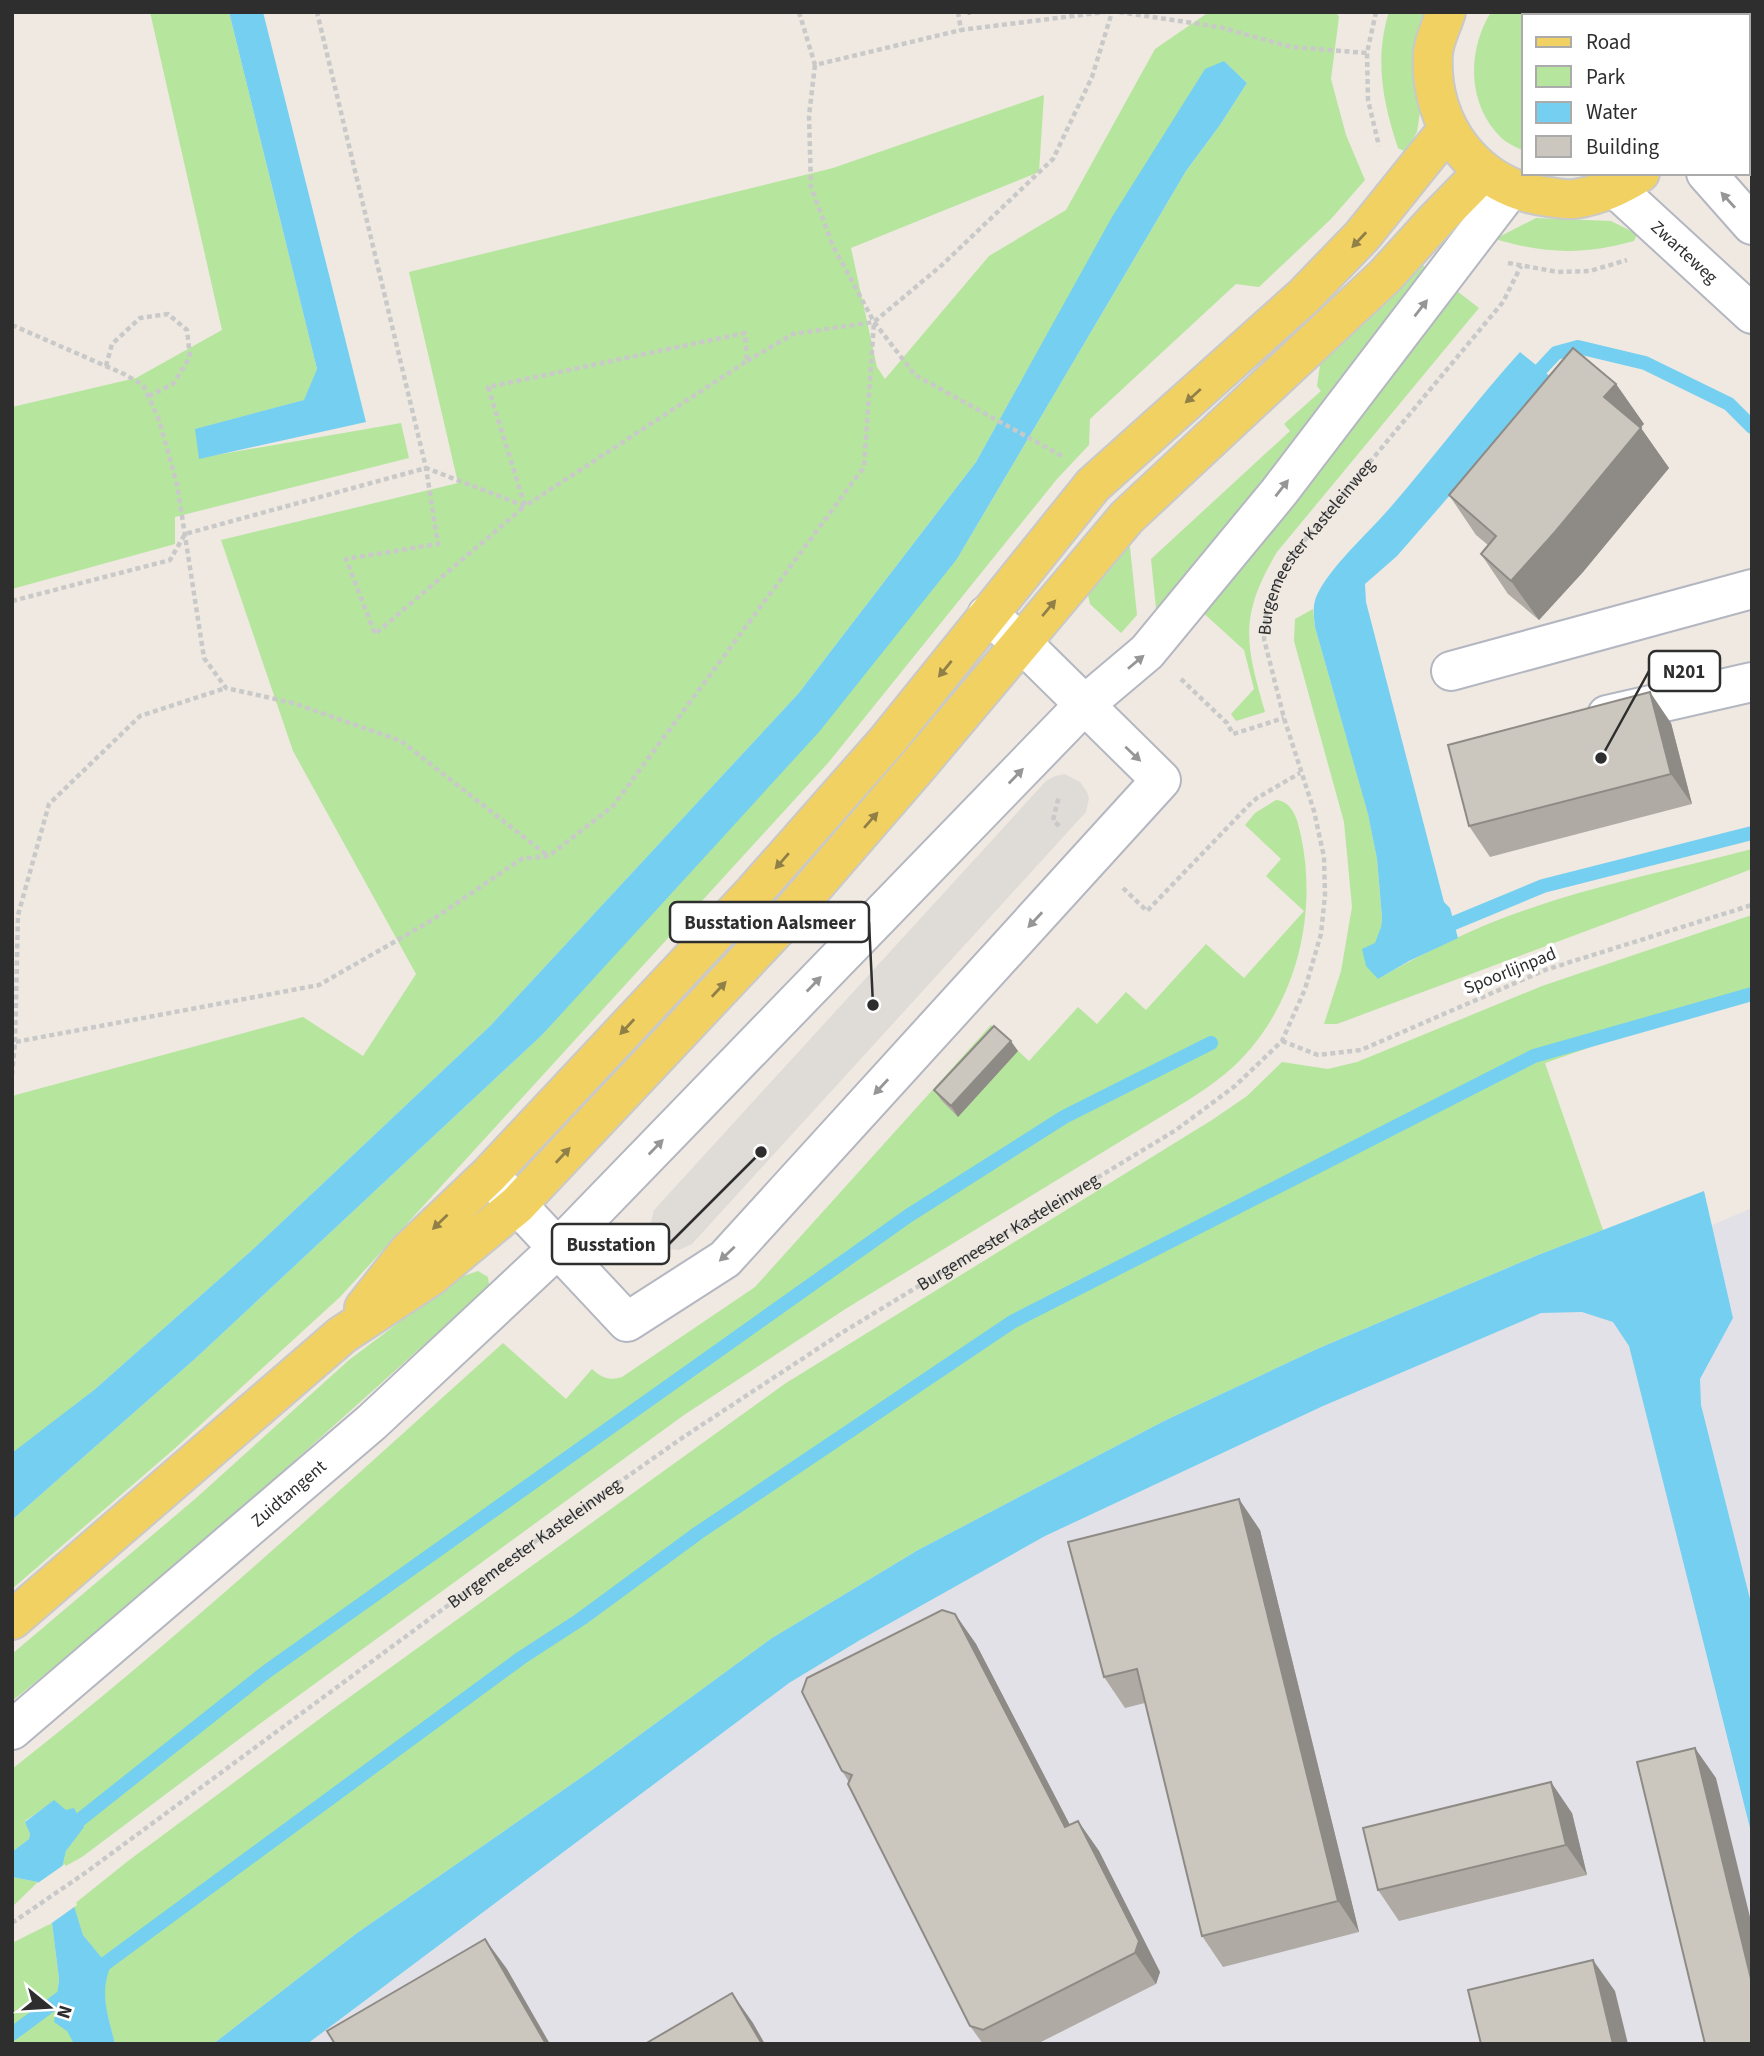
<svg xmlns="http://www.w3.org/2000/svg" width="1764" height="2056" font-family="'Source Sans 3',sans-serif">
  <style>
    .industrial { fill: #e3e1e8 }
    .green { fill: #b6e59e }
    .plaza { fill: #dfdcd8 }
    .water { fill: #75cff0 }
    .pier { fill: #efe9e1 }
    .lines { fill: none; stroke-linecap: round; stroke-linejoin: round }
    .stream { stroke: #75cff0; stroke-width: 14 }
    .minor-casing { stroke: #b4b7c1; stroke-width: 42 }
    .major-casing { stroke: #c9c9c9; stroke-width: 42 }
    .path { stroke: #c9c9c9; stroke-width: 4.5; stroke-dasharray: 5 3.5; stroke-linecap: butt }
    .minor { stroke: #fff; stroke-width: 38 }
    .major { stroke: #f2d163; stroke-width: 38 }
    .wall { fill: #afaba4 }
    .shaded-wall { fill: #8e8b86 }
    .building { fill: #cbc7bf; stroke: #8e8b86; stroke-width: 2 }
    .oneway { fill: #969696 }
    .oneway2 { fill: #908048 }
    .labels { text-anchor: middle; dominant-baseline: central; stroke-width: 7; stroke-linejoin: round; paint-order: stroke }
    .street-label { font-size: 18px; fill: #2e2e2e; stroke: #fff }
    .leader { fill: none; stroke: #2e2e2e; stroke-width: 2.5 }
    .callout-dot { fill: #2e2e2e; stroke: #fff; stroke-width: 2.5 }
    .callout { fill: #fff; stroke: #2e2e2e; stroke-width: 2.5 }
    .callout-label { font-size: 19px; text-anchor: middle; font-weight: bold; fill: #2e2e2e }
  </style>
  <rect width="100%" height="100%" fill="#efe9e1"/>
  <path class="industrial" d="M1752,1208V2044H283L778,1676L1153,1464Z"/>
  <path class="green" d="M150,12H229L317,369L305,400L196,429L199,458L401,423L409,458L175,517V544L12,589V407L136,378L222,330Z
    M1209,12H1336L1339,17L1331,79L1346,135L1365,180L1331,219L1259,287L1236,284L1090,419L1089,445L1057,479L828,763L340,1297L173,1450L12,1589V1520L197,1357L542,1035L957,559L1186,171L1220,125L1247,83L1224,61L1021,381L976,462L798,694L490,1026L251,1251L94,1390L12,1454V1096L303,1017L363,1056L416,974L293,751L221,540L458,483L409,272L833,168L1044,95L1039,172L851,248L877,367L885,379L989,256L1066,210L1155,49Z
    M1389,12H1423L1424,17L1415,68L1421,105L1417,132L1406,152L1398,148C1383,103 1374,59 1389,12Z
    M1491,12H1642L1644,16H1524V151C1518,148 1511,145 1505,141C1467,108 1466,52 1491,12Z
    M1536,218L1611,221L1637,234L1634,241C1584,255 1545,254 1495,239Z
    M1419,262L1433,273L1163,613L1156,608L1151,559L1290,431L1284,424L1321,391L1317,386L1321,358Z
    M1453,288L1479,308L1277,552C1239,616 1245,643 1265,712L1236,721L1231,714L1254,689L1244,650L1199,609Z
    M1124,542L1130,547L1137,615L1121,633L1090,604L1087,590Z
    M1313,609L1315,627L1368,813L1377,859L1382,918L1381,927L1376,943L1378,979C1416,957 1457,936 1498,920C1580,888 1668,871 1752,849V869L1337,1024H1324L1341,971L1352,907L1344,822L1294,641L1295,619Z
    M1276,800C1293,801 1298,821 1301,836C1319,921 1293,1017 1225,1074C1214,1083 1202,1091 1190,1099L847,1308L684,1415L250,1731L82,1857L62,1868L66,1851L83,1827L54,1801L25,1821L30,1834L29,1839L12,1852V1769C183,1635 342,1488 503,1343L566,1399L592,1369C602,1378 609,1381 622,1377L755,1287L991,1025L1029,1061L1078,1007L1097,1024L1126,992L1146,1010L1206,944L1244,978L1304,911L1266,876L1281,859L1245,825L1255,813Z
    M1752,915V991L1545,1063L1603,1230L1538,1255L1317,1349L1164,1421L918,1550L772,1638L592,1770L357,1933L213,2044H115C109,2018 99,1994 109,1968L83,1935L73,1905L128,1861L333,1709L786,1383L1212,1120L1247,1096L1282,1062L1328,1069L1357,1062L1542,986Z
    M478,1271L488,1277L489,1285L465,1308C316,1441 169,1577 12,1701V1654L195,1499L349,1360L458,1278Z
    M12,1877L38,1882L12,1907Z
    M52,1923L59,1979C55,1999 66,2026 74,2044H12V1943Z"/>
  <path class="plaza" d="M1065,774L1080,782L1087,792L1089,798L1086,812L692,1244L679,1250L668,1249L662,1244L655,1237L650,1226L654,1210L1046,781L1055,776Z"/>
  <path class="water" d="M229,12H263L366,422L199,459L195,429L304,400L317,369Z
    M1224,61L1247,83L1220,125L1186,171L957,559L819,732L542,1035L197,1357L12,1520V1453L94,1390L251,1251L490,1026L798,694L976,462L1112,217L1205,69Z
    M1520,352L1552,378L1397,556L1365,584L1366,602L1444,902L1450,908L1458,938L1409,961L1378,979L1366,966L1362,949L1375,943L1381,927L1382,918L1377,859L1368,814L1315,627C1314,616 1312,605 1317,595C1330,567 1368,533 1389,509C1434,457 1474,403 1520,352Z
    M1704,1191L1733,1318L1700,1379L1701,1405L1752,1607V1836L1629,1346L1613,1322L1582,1312L1541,1313L1323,1406L1045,1536L860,1640L789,1683L307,2044H213L357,1933L592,1770L772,1638L918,1550L1164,1421L1317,1349L1538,1255Z
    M54,1800L66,1810L74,1808L84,1827L66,1851L62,1868L83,1935L110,1968C99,1994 109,2018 115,2044H74L67,2031L54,2022L59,1979L52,1923L38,1882L12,1877V1852L29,1839L30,1834L25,1822Z"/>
  <path class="pier" d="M65,1864L77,1905L49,1925L35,1885Z"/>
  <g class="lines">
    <path class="stream" d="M1529,382L1556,353L1578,347L1645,363L1729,404L1752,427
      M1435,926L1449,925L1543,886L1752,833
      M67,1830L266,1672L908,1216L1064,1117L1211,1043
      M91,1974L521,1658L581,1619L698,1533L1012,1322L1534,1056L1752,994
      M12,2034L70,1991"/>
    <defs>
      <g id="minor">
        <path d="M1706,173L1752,225"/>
        <path id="s2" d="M1616,189L1752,314"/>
        <path d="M1451,671L1752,589"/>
        <path d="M1607,715L1752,682"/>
        <path d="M494,1180L627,1322L725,1259L1161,780L1021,642L987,615"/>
        <path id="s3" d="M12,1730L372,1422L557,1249L1083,706L1147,652L1279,492L1511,188"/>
      </g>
      <path id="major" d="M1446,12C1442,25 1434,40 1433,53C1428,125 1476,189 1549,197C1557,198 1567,200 1575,199C1600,195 1619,186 1640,173
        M1683,12L1686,16
        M364,1308L408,1252L489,1175L754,892L887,741L1093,485L1303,297L1362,236L1448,129
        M12,1620L342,1335L430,1277L517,1205L783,922L917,767L1127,517L1385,276L1436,220L1484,171"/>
    </defs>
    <use href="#minor" class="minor-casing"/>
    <use href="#major" class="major-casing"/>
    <g class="path">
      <path d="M799,12L815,65L961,30"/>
      <path d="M958,12L961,30L1105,12"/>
      <path d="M1119,12L1219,27L1291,47L1367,53"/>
      <path d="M1376,12L1367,53L1368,100L1379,146"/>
      <path d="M815,65L809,116L811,187L833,246L874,322L915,375L1062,456"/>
      <path d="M1748,153L1752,147"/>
      <path d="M1508,263L1558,272L1590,271L1627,260"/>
      <path d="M12,325L124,374L143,385L158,417L177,484L204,658L226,688L293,703L401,741L548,856"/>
      <path d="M747,361L793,334L874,322L942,265L1053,159L1092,77L1112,12"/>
      <path d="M106,366L112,344L140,318L168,314L187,330L190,357L173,384L149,396"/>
      <path d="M12,601L170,560L185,534L426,468L525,506L747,361L745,333L488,387L525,506L375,634L346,559L438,544L426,468L317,12"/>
      <path d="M1181,679L1227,723L1233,734L1284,718"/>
      <path d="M1059,826L1053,820L1059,796"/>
      <path d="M1123,888L1147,911L1249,805L1257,798L1300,773"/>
      <path d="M1282,1041L1318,1055L1361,1050L1545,970L1752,905"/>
      <path d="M15,1042L18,915L49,804L140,716L226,688"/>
      <path d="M12,1075L15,1042L319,985L429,922L521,859L549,856L613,806L864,467L874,322"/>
      <path id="s1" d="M12,1923L85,1873L523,1550L682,1438L843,1332L1176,1130L1235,1086L1282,1041L1305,989L1321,934L1325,895L1324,857L1314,811L1284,718L1264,639L1267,608L1278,579L1290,558L1503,302L1521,266"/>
    </g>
    <use href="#minor" class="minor"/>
    <use href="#major" class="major"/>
  </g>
  <path class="wall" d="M966,12H980L968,15Z
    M1616,384L1644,424L1640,427L1669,468L1583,572L1539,620L1508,594L1481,554L1488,545L1476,535L1449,495Z
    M1671,723L1692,804L1490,857L1469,826Z
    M1018,1051L958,1117L942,1101L934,1090Z
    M1260,1530L1359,1932L1223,1967L1202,1936L1145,1703L1125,1708L1104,1677Z
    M955,1614L976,1644L1070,1825L1078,1821L1099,1851L1160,1972L1156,1984L1037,2044H983L970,2026L849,1782L842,1771Z
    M1572,1813L1587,1875L1399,1921L1378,1890Z"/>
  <path class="shaded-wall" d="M1616,384L1644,424L1632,437L1604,397Z
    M1641,428L1669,468L1583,572L1539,620L1511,581Z
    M1650,692L1671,723L1692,804L1671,774Z
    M1011,1041L1018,1051L958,1117L951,1106Z
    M1239,1499L1260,1530L1359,1932L1338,1901Z
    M955,1614L976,1644L1087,1858L1065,1827Z
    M1695,1748L1716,1778L1752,1925V1983Z
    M1551,1782L1572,1813L1587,1875L1566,1845Z
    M1078,1821L1099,1851L1160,1972L1156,1984L1135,1953Z
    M485,1939L507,1969L550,2044H546Z
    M1593,1960L1615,1991L1628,2044H1613Z
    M732,1993L753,2023L765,2044H762Z"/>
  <path class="building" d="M1573,348L1616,384L1604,397L1641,428L1555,532L1511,581L1481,554L1496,536L1449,495Z
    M1650,692L1671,774L1469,826L1448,745Z
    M994,1026L1011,1041L951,1106L934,1090Z
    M1239,1499L1338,1901L1202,1936L1137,1669L1104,1677L1068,1542Z
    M942,1610L955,1614L1065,1827L1078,1821L1139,1941L1135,1953L983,2030L970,2026L848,1784L852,1775L842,1771L802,1692L807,1678Z
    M1695,1748L1752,1983V2044H1705L1637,1762Z
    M1551,1782L1566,1845L1378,1890L1363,1828Z
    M485,1939L546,2044H335L327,2031Z
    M1593,1960L1613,2044H1481L1468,1990Z
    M732,1993L762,2044H645Z"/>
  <defs><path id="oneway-solid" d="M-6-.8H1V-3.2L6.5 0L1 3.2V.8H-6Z" transform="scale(1.75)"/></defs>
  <g class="oneway">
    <use href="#oneway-solid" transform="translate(1728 200) rotate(-132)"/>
    <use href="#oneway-solid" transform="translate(1421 308) rotate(-52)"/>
    <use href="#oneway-solid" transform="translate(1282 488) rotate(-52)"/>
    <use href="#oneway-solid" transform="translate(1136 662) rotate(-40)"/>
    <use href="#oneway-solid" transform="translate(1133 754) rotate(43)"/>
    <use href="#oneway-solid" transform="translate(1016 776) rotate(-46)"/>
    <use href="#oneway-solid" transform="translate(1035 920) rotate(133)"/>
    <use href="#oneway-solid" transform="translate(814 984) rotate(-46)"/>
    <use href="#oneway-solid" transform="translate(881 1087) rotate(133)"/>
    <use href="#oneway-solid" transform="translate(656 1147) rotate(-46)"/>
    <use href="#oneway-solid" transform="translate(727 1254) rotate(137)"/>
  </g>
  <g class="oneway2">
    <use href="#oneway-solid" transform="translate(1359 240) rotate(133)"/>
    <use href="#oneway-solid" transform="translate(1193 396) rotate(138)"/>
    <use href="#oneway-solid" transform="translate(1049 608) rotate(-50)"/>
    <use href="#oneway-solid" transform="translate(945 669) rotate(129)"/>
    <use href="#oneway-solid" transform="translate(871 820) rotate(-49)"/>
    <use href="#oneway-solid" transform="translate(782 861) rotate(131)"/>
    <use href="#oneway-solid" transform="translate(719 989) rotate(-47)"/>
    <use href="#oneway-solid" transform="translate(627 1027) rotate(133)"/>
    <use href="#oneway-solid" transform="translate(563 1155) rotate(-47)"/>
    <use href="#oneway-solid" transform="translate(440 1222) rotate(136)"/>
  </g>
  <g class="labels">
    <g class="street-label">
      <text stroke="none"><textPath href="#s2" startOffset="93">Zwarteweg</textPath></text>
      <text stroke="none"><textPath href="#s1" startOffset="2074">Burgemeester Kasteleinweg</textPath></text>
      <text transform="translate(1510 971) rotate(-22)">Spoorlijnpad</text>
      <text stroke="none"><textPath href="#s1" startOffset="1213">Burgemeester Kasteleinweg</textPath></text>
      <text stroke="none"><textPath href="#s3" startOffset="364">Zuidtangent</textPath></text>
      <text stroke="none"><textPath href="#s1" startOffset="646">Burgemeester Kasteleinweg</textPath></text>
    </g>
  </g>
  <path class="leader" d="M1601 758L1649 671M873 1005L869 922M761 1152L669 1244"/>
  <g class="callout-dot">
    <circle cx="1601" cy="758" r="7"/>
    <circle cx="873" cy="1005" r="7"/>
    <circle cx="761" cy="1152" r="7"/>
  </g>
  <g class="callout">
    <rect x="1649" y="651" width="71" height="40" rx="7"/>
    <rect x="670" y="902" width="199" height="40" rx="7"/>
    <rect x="552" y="1224" width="117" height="40" rx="7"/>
  </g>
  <g class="callout-label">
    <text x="1684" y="678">N201</text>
    <text x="770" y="929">Busstation Aalsmeer</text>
    <text x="611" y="1251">Busstation</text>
  </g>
  <rect width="1764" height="2056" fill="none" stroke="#2e2e2e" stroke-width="28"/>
  <rect x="1522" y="14" width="228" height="161" fill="#ffffff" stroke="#ababab" stroke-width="2"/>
  <rect x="1536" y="37" width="35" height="10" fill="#f2d163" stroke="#ababab" stroke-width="2"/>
  <text x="1586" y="49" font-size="21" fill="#2e2e2e">Road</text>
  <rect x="1536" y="66" width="35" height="21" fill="#b6e59e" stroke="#ababab" stroke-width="2"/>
  <text x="1586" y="84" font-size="21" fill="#2e2e2e">Park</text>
  <rect x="1536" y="102" width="35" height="21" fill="#75cff0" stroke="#ababab" stroke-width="2"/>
  <text x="1586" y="119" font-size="21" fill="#2e2e2e">Water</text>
  <rect x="1536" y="136" width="35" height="21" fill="#cbc7bf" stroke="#ababab" stroke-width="2"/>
  <text x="1586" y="154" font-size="21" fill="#2e2e2e">Building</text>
  <g transform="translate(49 2007) rotate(108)" stroke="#ffffff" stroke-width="5" paint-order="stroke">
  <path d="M0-5L12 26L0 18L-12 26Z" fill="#2e2e2e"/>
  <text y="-10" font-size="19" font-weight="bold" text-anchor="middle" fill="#2e2e2e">N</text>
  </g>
</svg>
